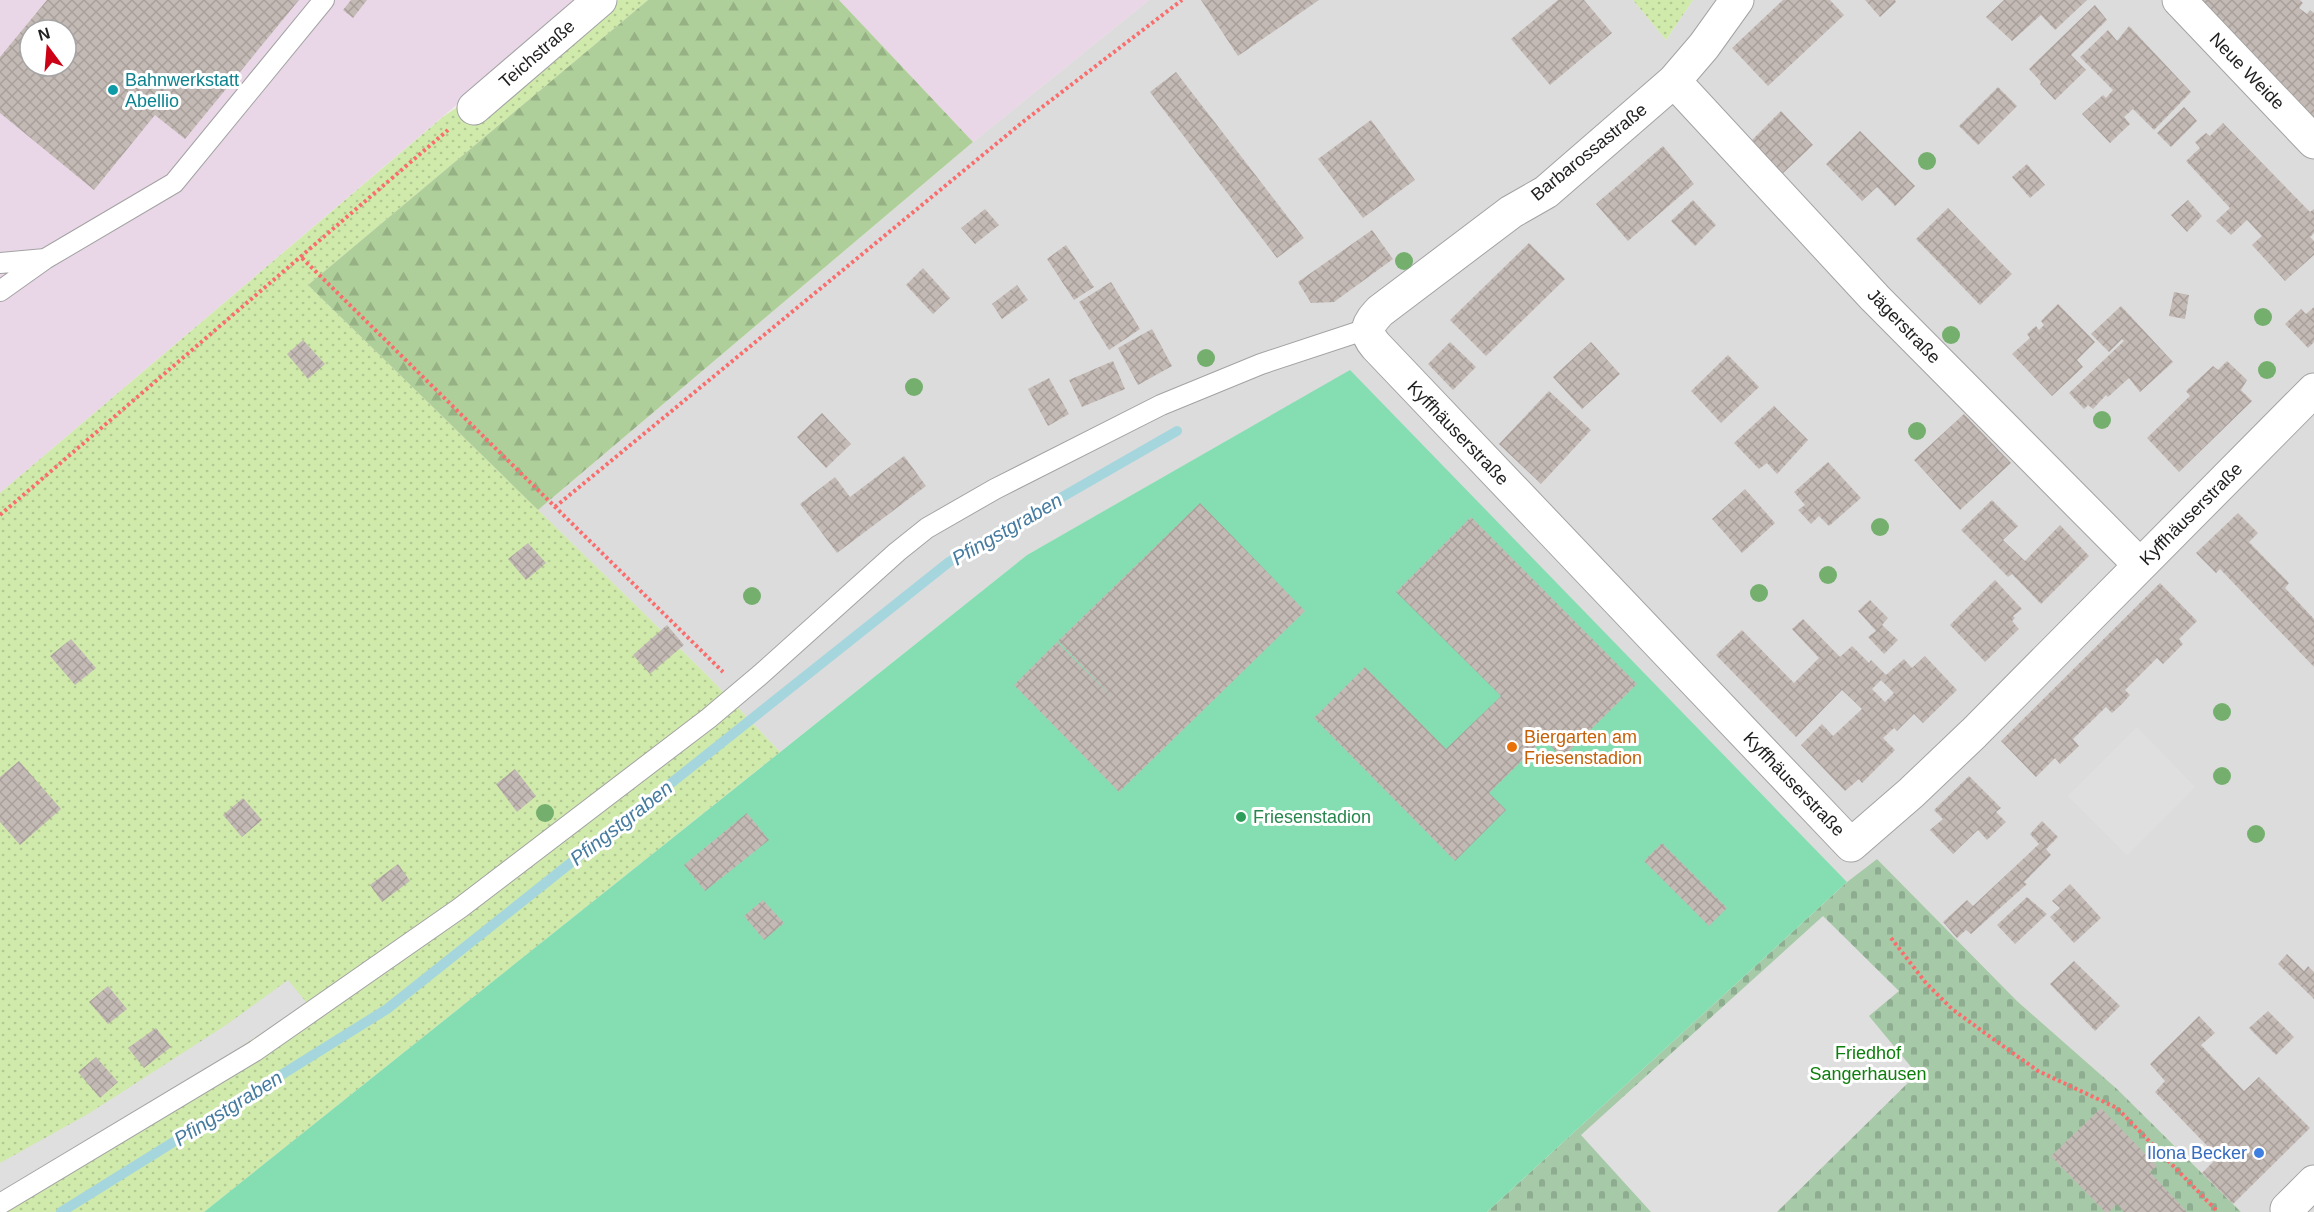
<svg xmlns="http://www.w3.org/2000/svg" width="2314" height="1212" font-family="Helvetica,sans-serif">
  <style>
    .residential { fill: #dddcdc }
    .industrial { fill: #e9d7e7; fill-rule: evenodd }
    .grass { fill: url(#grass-dots) }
    .forest { fill: url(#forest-firs) }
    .cemetery { fill: url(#cemetery-stones) }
    .pitch { fill: #84deb2 }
    .parking { fill: #dfdfdf }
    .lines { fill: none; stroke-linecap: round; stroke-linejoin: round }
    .stream { stroke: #a6d6dd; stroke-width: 10 }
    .building { fill: url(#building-cross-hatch); fill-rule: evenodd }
    .lane-casing { stroke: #a3a3a3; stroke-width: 22 }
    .street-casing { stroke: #a3a3a3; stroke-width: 35 }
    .path { stroke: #f96d6d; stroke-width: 4; stroke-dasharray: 3 3; stroke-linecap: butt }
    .lane { stroke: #fff; stroke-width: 20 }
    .street { stroke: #fff; stroke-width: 33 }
    .tree { fill: #74af6e }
    .culture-dot { fill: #0f9aa8; stroke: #fff; stroke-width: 2 }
    .food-dot { fill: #e8710a; stroke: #fff; stroke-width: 2 }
    .leisure-dot { fill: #2e9e5b; stroke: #fff; stroke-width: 2 }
    .shop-dot { fill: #3f7fe0; stroke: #fff; stroke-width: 2 }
    .labels { text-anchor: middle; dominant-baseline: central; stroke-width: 6; stroke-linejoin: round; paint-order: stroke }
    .street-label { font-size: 18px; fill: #1f1f1f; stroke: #fff }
    .culture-label { font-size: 18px; fill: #0d838f; stroke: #fff; text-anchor: start }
    .food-label { font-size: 18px; fill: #c56008; stroke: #fff; text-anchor: start }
    .leisure-label { font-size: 18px; fill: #27864d; stroke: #fff; text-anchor: start }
    .park-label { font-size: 18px; fill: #0e7e0c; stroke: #fff }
    .shop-label { font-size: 18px; fill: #366cbe; stroke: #fff; text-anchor: end }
    .water-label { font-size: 20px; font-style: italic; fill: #457b9f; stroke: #fff }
  </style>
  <defs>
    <pattern id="grass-dots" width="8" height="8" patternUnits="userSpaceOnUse" patternTransform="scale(1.5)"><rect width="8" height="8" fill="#d0eaab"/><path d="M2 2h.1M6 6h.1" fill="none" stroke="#b2c893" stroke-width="1.8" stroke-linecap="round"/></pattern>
    <pattern id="forest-firs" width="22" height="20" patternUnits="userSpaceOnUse" patternTransform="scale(1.5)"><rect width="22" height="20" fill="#afcf9a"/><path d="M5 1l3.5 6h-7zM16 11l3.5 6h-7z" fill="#96b184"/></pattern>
    <pattern id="cemetery-stones" width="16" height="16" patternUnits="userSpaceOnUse" patternTransform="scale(1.5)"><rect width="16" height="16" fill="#a6c9a8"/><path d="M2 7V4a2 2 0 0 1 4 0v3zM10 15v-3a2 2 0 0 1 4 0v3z" fill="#8eac90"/></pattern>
    <pattern id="building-cross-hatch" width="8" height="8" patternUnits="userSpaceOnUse" patternTransform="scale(1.5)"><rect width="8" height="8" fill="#c4bab5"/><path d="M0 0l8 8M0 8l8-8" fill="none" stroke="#a89f9b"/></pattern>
  </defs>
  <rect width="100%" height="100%" fill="#f0ebe5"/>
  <path class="residential" d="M1149,0H1633L1666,40L1693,0H2314V1212H2241L2117,1089L2017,1001L1877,859L1847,882L1350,371L1027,555L780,752L707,675L538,510L973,142Z"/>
  <path class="industrial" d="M0,0H580L0,493ZM30,30H66V66H30Z
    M839,0H1149L973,142Z"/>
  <path class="grass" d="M619,0H648L308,285L707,675L780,752L204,1212H0V493L444,116Z
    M1633,0H1693L1666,40Z"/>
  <path class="forest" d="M648,0H839L973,142L538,510L308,285Z"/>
  <path class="cemetery" d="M1877,859L2017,1001L2117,1089L2241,1212H1487L1847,882Z"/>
  <path class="pitch" d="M1350,370L1847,882L1487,1212H204L1027,555Z"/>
  <path class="parking" d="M2137,727L2195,787L2127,855L2068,796Z
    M1823,916L1899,991L1869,1016L1917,1074L1777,1212H1651L1581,1135Z
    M288,980L307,1003L188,1082L0,1194V1163L88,1114L226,1025Z"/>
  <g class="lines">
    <path class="stream" d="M61,1212L387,1009L949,562L1177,431"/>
  </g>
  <path class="building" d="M47,0H299L185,139L155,115L94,190L0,113V57ZM30,30H66V66H30Z
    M351,0H367L353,18L343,10Z
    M1201,0H1319L1238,56Z
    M1558,0H1584L1612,33L1550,85L1511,39Z
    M1783,0H1830L1844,15L1768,86L1732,48Z
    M1865,0H1895L1896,2L1880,17Z
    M2004,0H2087L2055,30L2041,15L2012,41L1986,17Z
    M2197,0H2300L2303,3L2299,8L2307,14L2310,10L2314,13V133Z
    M2095,5L2107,20L2071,55L2086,70L2055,100L2040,84L2041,82L2029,69Z
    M2129,26L2191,92L2154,130L2133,109L2124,117L2130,124L2110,143L2082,114L2103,95L2106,98L2113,90L2080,57L2108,30L2117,41Z
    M1176,72L1304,238L1277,258L1150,92Z
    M1998,87L2017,106L1978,145L1959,126Z
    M2184,107L2197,121L2171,147L2157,133Z
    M1781,111L1813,145L1780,176L1749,143Z
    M1371,120L1415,180L1363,218L1318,159Z
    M2223,123L2310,212L2314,209V233L2310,237L2314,241V255L2285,281L2252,245L2262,236L2247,220L2231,235L2216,221L2230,208L2186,161L2200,148L2195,142L2206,133L2210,136Z
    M1860,131L1915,186L1895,206L1877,187L1862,201L1826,164Z
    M1663,146L1694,184L1628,241L1596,204Z
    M2027,164L2045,185L2030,198L2012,177Z
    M1693,200L1716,225L1695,246L1671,221Z
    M2188,200L2202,216L2187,232L2171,215Z
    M1948,208L2012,274L1980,305L1916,239Z
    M985,209L999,225L975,244L961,228Z
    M1372,230L1393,259L1334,302L1311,303L1298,282Z
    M1529,243L1565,279L1486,356L1450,320Z
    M1066,245L1094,287L1074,300L1047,259Z
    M923,268L950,298L933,314L906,285Z
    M1111,282L1140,329L1109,350L1079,302Z
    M1017,285L1028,300L1002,319L992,304Z
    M2174,292L2189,295L2185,319L2169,316Z
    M2058,304L2095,342L2077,360L2083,367L2052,396L2012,354L2030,338L2027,334L2036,326L2039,330L2044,325L2041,321Z
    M2121,306L2173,362L2140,392L2129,378L2108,397L2106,395L2093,409L2088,405L2084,409L2069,393L2124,341L2122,339L2109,352L2091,334Z
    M2314,307V342L2308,348L2285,324L2301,309L2306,314Z
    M1152,329L1172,366L1138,385L1118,348Z
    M303,340L325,364L308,379L287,354Z
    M1450,342L1476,367L1453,390L1428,364Z
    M1591,342L1620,374L1582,409L1553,377Z
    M1728,355L1759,387L1721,423L1691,391Z
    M1113,361L1125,389L1082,407L1069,380Z
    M2227,361L2247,380L2241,390L2252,401L2179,472L2147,438L2190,396L2186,391L2213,366L2218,370Z
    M1049,378L1069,414L1048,426L1028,389Z
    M1549,391L1591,430L1541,484L1499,444Z
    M1774,406L1808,440L1777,474L1767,463L1759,469L1734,443Z
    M822,413L851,444L826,468L797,437Z
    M1964,414L2011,463L1960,510L1914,460Z
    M904,456L926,486L837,553L800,504L835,477L850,497Z
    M1828,462L1861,498L1829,526L1819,516L1811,524L1798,510L1805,505L1794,492Z
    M1745,489L1775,523L1742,553L1712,519Z
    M1992,500L2018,526L2003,540L2025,561L2060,525L2089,556L2041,604L2012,574L2008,577L1961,530Z
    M1200,503L1305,611L1119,792L1014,685L1057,642L1116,701L1058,641Z
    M2238,513L2258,533L2249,542L2289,583L2285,588L2314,619V667L2220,569L2216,573L2196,553Z
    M1471,517L1637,684L1562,758L1544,739L1489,793L1506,810L1455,861L1314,718L1365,667L1446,749L1501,696L1396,592Z
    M528,543L546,563L526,580L508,559Z
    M1995,580L2022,609L2013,616L2015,618L2012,621L2019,629L1985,662L1950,625Z
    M2160,583L2197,621L2179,639L2183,644L2163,664L2157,658L2125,690L2130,695L2123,703L2112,713L2106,707L2073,739L2079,746L2060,764L2055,758L2036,777L2001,741Z
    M1870,600L1888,618L1882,625L1898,640L1884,654L1868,637L1876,631L1858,611Z
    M1803,619L1840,657L1852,646L1869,663L1871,660L1886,675L1904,659L1912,668L1925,656L1957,690L1923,723L1914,714L1897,731L1894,728L1883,738L1895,750L1862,783L1859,779L1845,791L1801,745L1822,724L1833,736L1862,709L1842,690L1796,737L1716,655L1742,630L1794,683L1819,658L1792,629ZM1881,680L1894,693L1885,702L1872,689Z
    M667,625L684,645L650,674L633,655Z
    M71,639L96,668L75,685L50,656Z
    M19,761L61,809L20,845L0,822V777Z
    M515,769L536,796L517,812L496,784Z
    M1969,776L2001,808L1996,812L2006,822L1987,840L1978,830L1953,854L1930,830L1943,819L1934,810Z
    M243,798L262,820L242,837L223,815Z
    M747,813L769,840L705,891L684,865Z
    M2042,821L2058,837L2046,849L2051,855L2024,882L2027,884L1971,934L1966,930L1957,938L1943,922L1967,900L1973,906L2039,844L2030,834Z
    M1662,843L1727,908L1709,926L1644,861Z
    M398,864L410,881L382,902L370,885Z
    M2070,884L2101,918L2074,943L2050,917L2060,908L2052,901Z
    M2027,897L2047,914L2015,944L1997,925Z
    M763,900L784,923L764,940L744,916Z
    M2287,954L2304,971L2308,966L2314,972V999L2278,964Z
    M2074,961L2120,1006L2095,1031L2050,984Z
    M108,986L127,1009L108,1024L89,1002Z
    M2268,1011L2294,1037L2276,1055L2249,1028Z
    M2199,1016L2215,1033L2201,1045L2244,1091L2259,1077L2310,1128L2233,1204L2202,1173L2218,1157L2155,1092L2165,1081L2150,1064Z
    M156,1028L171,1047L144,1068L128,1048Z
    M96,1057L118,1082L100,1098L78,1072Z
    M2101,1108L2157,1166L2150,1172L2187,1212H2124L2117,1204L2109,1212H2105L2051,1156Z"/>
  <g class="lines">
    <defs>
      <path id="lane" d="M0,263L45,259
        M0,291L45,259L174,183L324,0
        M0,1204L255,1051L460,908L709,718L760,675L897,552L927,528L995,489L1161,405L1261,364L1367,329"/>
      <path id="street" d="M1737,0L1704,46L1674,81L1546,192L1511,212L1380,311C1368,324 1363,331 1376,346L1851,845L1911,793L1974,733L2314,390
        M2179,0L2314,142
        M1674,81L1875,298L2140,565
        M474,108L600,0
        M2287,1209L2314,1182"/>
    </defs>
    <use href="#lane" class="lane-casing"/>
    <use href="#street" class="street-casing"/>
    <path class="path" d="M302,258L723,672
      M555,507L1024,121L1182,0
      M0,515L448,130
      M1891,938L1926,983L1952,1009L1989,1036L2038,1071L2117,1108L2218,1212"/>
    <use href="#lane" class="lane"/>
    <use href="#street" class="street"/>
  </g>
  <g class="tree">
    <circle cx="1927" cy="161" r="9"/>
    <circle cx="1404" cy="261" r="9"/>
    <circle cx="2263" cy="317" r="9"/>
    <circle cx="1951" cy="335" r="9"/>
    <circle cx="1206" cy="358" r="9"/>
    <circle cx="2267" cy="370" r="9"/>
    <circle cx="914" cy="387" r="9"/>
    <circle cx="2102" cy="420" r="9"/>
    <circle cx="1917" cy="431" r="9"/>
    <circle cx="1880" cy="527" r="9"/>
    <circle cx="1828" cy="575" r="9"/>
    <circle cx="1759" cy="593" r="9"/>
    <circle cx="752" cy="596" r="9"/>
    <circle cx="2222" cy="712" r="9"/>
    <circle cx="2222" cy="776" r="9"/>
    <circle cx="545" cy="813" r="9"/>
    <circle cx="2256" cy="834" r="9"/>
  </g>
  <circle class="culture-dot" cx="113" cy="90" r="6"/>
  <circle class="food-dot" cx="1512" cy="747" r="6"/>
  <circle class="leisure-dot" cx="1241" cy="817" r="6"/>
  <circle class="shop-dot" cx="2259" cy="1153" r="6"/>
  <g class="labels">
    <g class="street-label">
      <text transform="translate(537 54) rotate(-41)">Teichstraße</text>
      <text transform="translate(2247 71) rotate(46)">Neue Weide</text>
      <text transform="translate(1589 152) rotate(-39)">Barbarossastraße</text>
      <text transform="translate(1904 326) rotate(46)">Jägerstraße</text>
      <text transform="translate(1458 433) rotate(46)">Kyffhäuserstraße</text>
      <text transform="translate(2191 514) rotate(-45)">Kyffhäuserstraße</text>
      <text transform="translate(1794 784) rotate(46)">Kyffhäuserstraße</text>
    </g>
    <g class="culture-label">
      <text x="125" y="80">Bahnwerkstatt<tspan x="125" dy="21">Abellio</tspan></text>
    </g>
    <g class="food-label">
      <text x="1524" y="737">Biergarten am<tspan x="1524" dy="21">Friesenstadion</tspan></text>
    </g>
    <g class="leisure-label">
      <text x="1253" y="817">Friesenstadion</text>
    </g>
    <g class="park-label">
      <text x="1868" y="1053">Friedhof<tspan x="1868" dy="21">Sangerhausen</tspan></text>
    </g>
    <g class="shop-label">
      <text x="2247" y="1153">Ilona Becker</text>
    </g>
    <g class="water-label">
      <text transform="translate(1007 529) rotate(-30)">Pfingstgraben</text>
      <text transform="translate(621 823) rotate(-38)">Pfingstgraben</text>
      <text transform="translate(228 1108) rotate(-32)">Pfingstgraben</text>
    </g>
  </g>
  <g transform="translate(48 48) rotate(344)"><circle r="28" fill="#ffffff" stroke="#a5a5a5" stroke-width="1.5"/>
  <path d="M0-4.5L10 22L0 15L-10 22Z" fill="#cd0115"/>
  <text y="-9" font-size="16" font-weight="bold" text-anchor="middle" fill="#1f1f1f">N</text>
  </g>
</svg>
